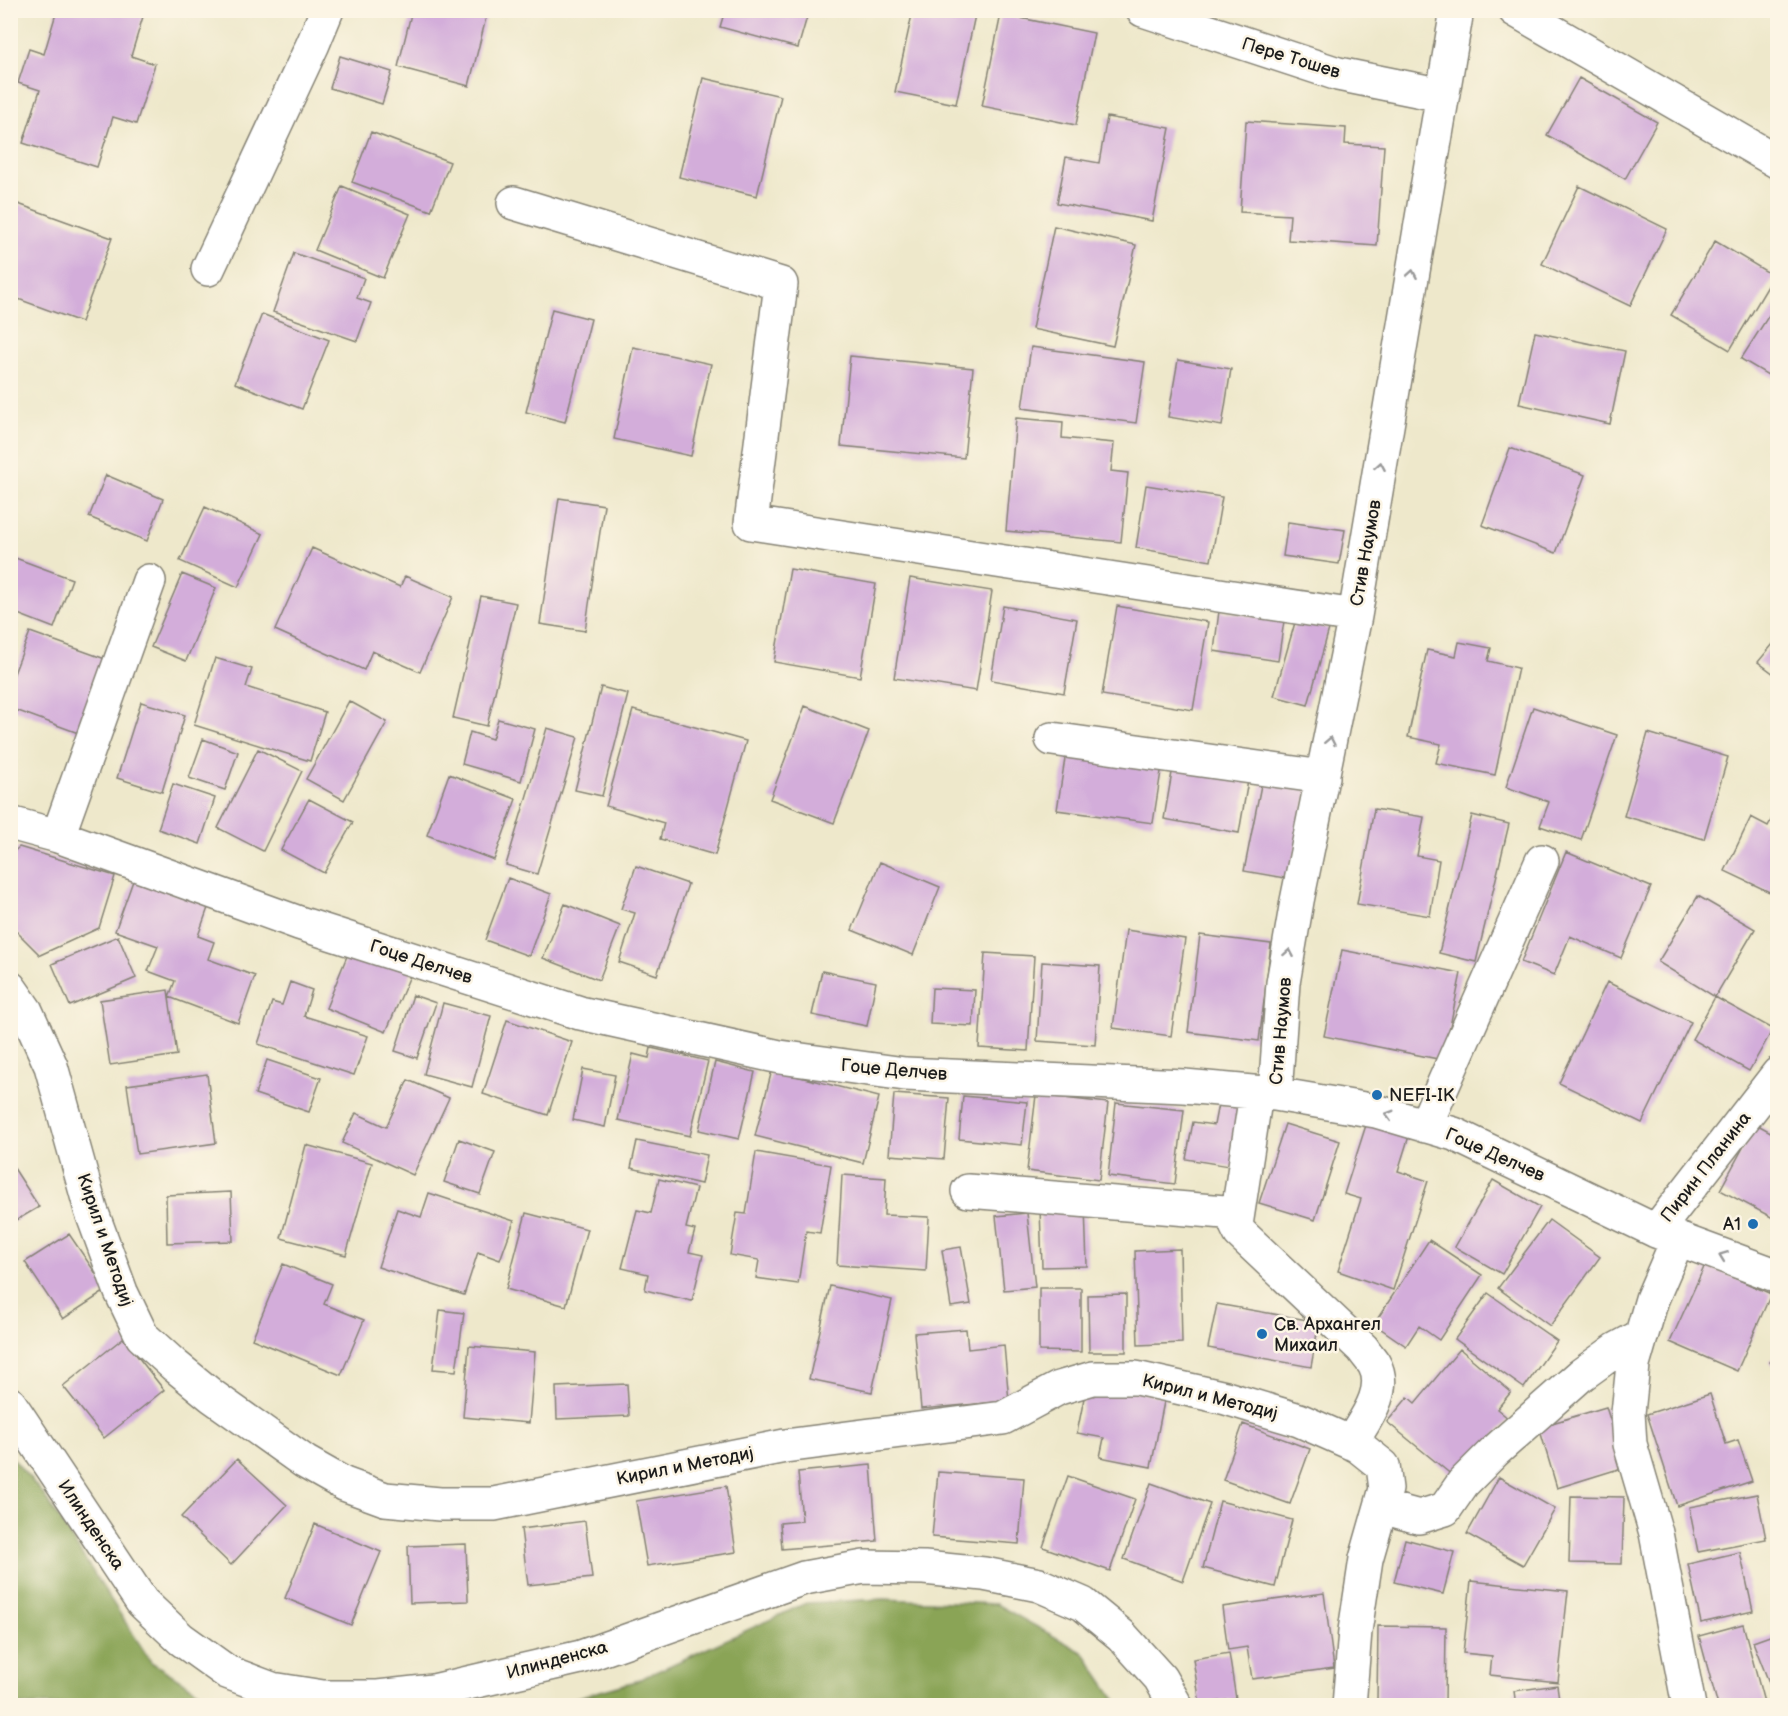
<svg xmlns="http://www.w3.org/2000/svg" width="1788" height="1716" font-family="'Balsamiq Sans',sans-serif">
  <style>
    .forest { fill: #8aa456; stroke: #536039; stroke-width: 1.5 }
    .building { fill: #d3adda }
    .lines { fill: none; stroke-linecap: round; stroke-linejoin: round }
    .minor-casing { stroke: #858274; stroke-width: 36 }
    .minor { stroke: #fff; stroke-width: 33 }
    .oneway { stroke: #999 }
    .poi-dot { fill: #1f6fb2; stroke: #fcf5e5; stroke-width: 2 }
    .labels { text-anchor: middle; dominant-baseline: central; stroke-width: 5; stroke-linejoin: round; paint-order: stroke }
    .street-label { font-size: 18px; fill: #1c1c1c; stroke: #fcf5e5 }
    .poi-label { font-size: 18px; fill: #1c1c1c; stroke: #fcf5e5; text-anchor: start }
  </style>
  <rect width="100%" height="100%" fill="#fcf5e5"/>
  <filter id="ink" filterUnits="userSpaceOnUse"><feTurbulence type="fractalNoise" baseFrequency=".0167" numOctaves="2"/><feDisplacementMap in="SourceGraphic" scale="12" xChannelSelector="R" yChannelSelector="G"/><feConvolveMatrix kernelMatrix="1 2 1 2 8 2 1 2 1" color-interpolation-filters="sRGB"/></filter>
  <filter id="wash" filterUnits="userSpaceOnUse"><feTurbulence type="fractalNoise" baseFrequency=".008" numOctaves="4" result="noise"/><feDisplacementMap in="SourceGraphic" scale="24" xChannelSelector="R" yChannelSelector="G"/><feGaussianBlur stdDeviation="1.35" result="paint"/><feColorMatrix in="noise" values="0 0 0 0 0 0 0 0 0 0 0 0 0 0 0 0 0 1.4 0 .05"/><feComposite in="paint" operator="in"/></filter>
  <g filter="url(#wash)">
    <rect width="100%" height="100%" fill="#eee8cb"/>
    <path class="forest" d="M10,1455L43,1494L151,1662L221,1705H11Z
      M883,1599L996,1604L1084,1653L1119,1705H551L636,1681L806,1603Z"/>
    <g id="blocks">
      <path class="building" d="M57,10H145L131,56L155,64L136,124L113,117L97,167L23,143L40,90L18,83L29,49L44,54Z
        M412,10H488L469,86L398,67Z
        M725,10H809L798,48L720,27Z
        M913,10H951L975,15L956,104L895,92Z
        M1001,14L1094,33L1076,125L982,106Z
        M340,56L392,72L382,104L330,88Z
        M703,78L781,96L757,196L679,177Z
        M1579,78L1657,122L1625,179L1547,135Z
        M1107,117L1170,128L1152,221L1057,203L1066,157L1099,163Z
        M1246,121L1346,128L1345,144L1384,146L1377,246L1288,240L1290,215L1240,212Z
        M371,132L450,162L431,211L352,182Z
        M342,186L410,214L383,278L315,250Z
        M1579,186L1667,229L1630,306L1542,264Z
        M10,201L112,238L81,322L10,296Z
        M1054,226L1136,245L1113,346L1032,329Z
        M1715,241L1774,276L1730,350L1671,315Z
        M294,253L364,278L357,298L371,303L357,341L273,312Z
        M1778,301V381L1741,359Z
        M552,309L591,319L565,422L526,412Z
        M262,314L329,340L302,409L235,383Z
        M1535,332L1625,351L1610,424L1519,404Z
        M633,347L711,364L691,456L614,439Z
        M1031,347L1145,362L1136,423L1022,408Z
        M850,356L973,368L964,458L841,446Z
        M1178,360L1231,369L1222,426L1168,417Z
        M1016,418L1063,422L1062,438L1114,443L1111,471L1128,473L1121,542L1006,531Z
        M1510,448L1585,475L1556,553L1482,525Z
        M106,475L163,499L147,541L89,517Z
        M1146,485L1222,497L1211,561L1136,548Z
        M559,498L604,505L585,631L540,624Z
        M205,507L263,534L238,587L180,561Z
        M1288,522L1345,530L1339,564L1283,556Z
        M312,548L400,587L405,576L453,597L420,672L372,651L364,670L275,630Z
        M10,556L72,579L54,628L10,611Z
        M790,569L876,584L860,677L774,662Z
        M182,574L216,588L186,661L151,647Z
        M910,578L992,591L976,691L894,678Z
        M481,596L516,603L487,726L453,718Z
        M1003,606L1077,619L1064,693L991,680Z
        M1117,606L1208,622L1193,710L1102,695Z
        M1219,611L1284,621L1278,661L1214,651Z
        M1296,619L1329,629L1308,705L1274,696Z
        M10,621L18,624L11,643H10Z
        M30,632L108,660L81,734L10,708V684Z
        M1778,638V677L1758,662Z
        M1459,642L1491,648L1488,661L1518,668L1495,775L1436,763L1441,744L1408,737L1427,650L1456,656Z
        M215,658L252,669L246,687L325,712L310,761L194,725Z
        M601,687L628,694L602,796L575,790Z
        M349,701L387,722L344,800L306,779Z
        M141,702L185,715L162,792L117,778Z
        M805,706L869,731L834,823L770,799Z
        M1533,707L1617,735L1581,840L1540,826L1549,802L1506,787Z
        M633,710L746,741L715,855L660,839L664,823L606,806Z
        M498,719L535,729L521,781L462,764L470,732L492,739Z
        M547,728L578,737L537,874L506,865Z
        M1648,733L1728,757L1704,839L1624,816Z
        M203,739L238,752L225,790L189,778Z
        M258,749L302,771L263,851L218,828Z
        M1066,752L1162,765L1153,823L1057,810Z
        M1174,761L1249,775L1239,833L1164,819Z
        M449,774L516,799L494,860L427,835Z
        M1262,780L1308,789L1290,879L1244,871Z
        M173,784L215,798L200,844L158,829Z
        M309,799L353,822L324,873L281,850Z
        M1778,807V896L1725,871L1751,817L1768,826Z
        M1374,809L1424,817L1417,856L1439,860L1430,916L1357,904Z
        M1472,815L1509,824L1476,962L1439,953Z
        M19,847L115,876L99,928L40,955L10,925V855Z
        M1566,852L1651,887L1621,958L1570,936L1554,975L1521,962Z
        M880,862L940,887L913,955L852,930Z
        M636,866L688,884L657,975L619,962L635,913L621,909Z
        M134,878L209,905L198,936L214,942L208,959L255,976L238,1023L169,997L175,981L148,971L158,946L115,931Z
        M508,878L551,894L529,956L485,940Z
        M1698,896L1755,929L1715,997L1658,962Z
        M565,904L620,926L599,980L543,958Z
        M1126,930L1185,939L1171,1036L1113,1028Z
        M1200,935L1271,944L1259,1041L1188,1032Z
        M118,936L136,978L70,1006L52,964Z
        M351,946L412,971L386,1032L326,1008Z
        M1342,950L1461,973L1443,1060L1324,1036Z
        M985,953L1034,956L1028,1051L979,1048Z
        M1042,962L1100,966L1095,1045L1037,1041Z
        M822,971L876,982L867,1026L812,1015Z
        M290,982L312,990L304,1016L368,1036L354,1075L258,1044L272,1002L282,1005Z
        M1607,982L1691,1022L1642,1123L1559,1083Z
        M932,988L975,990L973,1026L930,1024Z
        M168,990L177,1055L110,1065L100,1000Z
        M413,995L436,1003L417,1058L395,1051Z
        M1715,997L1773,1029L1749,1071L1692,1039Z
        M443,1003L491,1016L472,1087L424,1074Z
        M507,1020L572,1042L548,1115L483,1094Z
        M651,1048L708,1061L690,1136L618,1120L633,1054L649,1058Z
        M267,1060L321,1078L309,1112L255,1094Z
        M715,1062L755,1072L739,1139L699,1130Z
        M583,1069L615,1075L605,1127L573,1120Z
        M772,1070L879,1097L863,1163L755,1136Z
        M207,1074L216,1143L137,1154L127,1085Z
        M408,1080L449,1098L413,1175L342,1143L356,1113L386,1127Z
        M894,1094L949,1098L944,1159L889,1155Z
        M1036,1095L1108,1103L1099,1180L1027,1171Z
        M963,1096L1027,1102L1022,1145L959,1139Z
        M1116,1103L1184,1110L1175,1184L1108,1176Z
        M1218,1104L1251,1110L1241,1168L1186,1159L1193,1122L1214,1125Z
        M1367,1122L1409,1136L1398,1171L1428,1181L1393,1290L1338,1271L1361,1199L1344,1194Z
        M1285,1124L1340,1141L1315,1220L1259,1203Z
        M1756,1124L1778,1136V1209L1773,1218L1720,1190Z
        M459,1139L495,1152L480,1194L444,1182Z
        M637,1141L707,1155L701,1184L631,1168Z
        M306,1145L372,1163L346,1255L281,1238Z
        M756,1152L831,1165L820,1233L806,1231L798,1284L756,1278L759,1260L730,1255L737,1213L746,1214Z
        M10,1162L39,1207L10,1224Z
        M842,1175L886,1178L884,1215L929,1217L926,1271L837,1265Z
        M659,1179L696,1188L686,1228L695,1230L689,1252L703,1255L692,1301L645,1290L648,1274L622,1268L637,1210L651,1213Z
        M1493,1180L1540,1207L1502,1274L1455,1247Z
        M231,1192L233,1241L167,1243L166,1195Z
        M429,1193L514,1221L500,1260L478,1252L464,1295L378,1267L397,1209L421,1217Z
        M1085,1207L1087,1266L1042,1267L1040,1208Z
        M526,1213L587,1229L566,1306L506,1289Z
        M1027,1213L1035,1287L1004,1290L996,1216Z
        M1549,1220L1600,1257L1550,1326L1498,1288Z
        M69,1234L107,1290L63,1319L25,1262Z
        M1429,1240L1482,1275L1439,1340L1419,1326L1406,1346L1374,1324Z
        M961,1247L971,1304L951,1307L942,1250Z
        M1180,1249L1182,1343L1138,1345L1135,1251Z
        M283,1264L332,1284L324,1304L364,1320L341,1375L252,1339Z
        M1705,1265L1771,1294L1737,1371L1670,1342Z
        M830,1286L892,1300L872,1392L809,1379Z
        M1039,1288H1081V1352L1039,1351Z
        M1488,1293L1557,1341L1524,1388L1455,1339Z
        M1126,1294V1352H1089L1088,1295Z
        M1217,1304L1319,1322L1311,1367L1208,1348Z
        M440,1310L464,1313L456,1371L433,1369Z
        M966,1329L968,1349L1004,1345L1009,1401L921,1409L914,1333Z
        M123,1338L164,1390L104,1438L63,1386Z
        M469,1346L535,1352L529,1423L463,1417Z
        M1460,1349L1511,1392L1497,1409L1509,1419L1458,1480L1387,1422L1408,1397L1415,1403Z
        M1778,1355V1371L1770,1362Z
        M1087,1383L1165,1397L1151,1467L1100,1457L1104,1438L1077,1433Z
        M627,1384L629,1416L557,1419L556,1387Z
        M1710,1394L1726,1444L1738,1440L1752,1481L1677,1506L1647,1414Z
        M1606,1407L1625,1467L1557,1488L1539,1427Z
        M1243,1424L1310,1449L1290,1504L1223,1480Z
        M237,1459L287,1505L231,1565L181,1517Z
        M871,1465L877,1541L782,1549L780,1523L802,1521L798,1472Z
        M938,1472L1024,1478L1019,1544L932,1537Z
        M1068,1476L1135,1499L1110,1571L1043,1547Z
        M1499,1477L1555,1509L1523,1565L1467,1534Z
        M1151,1483L1210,1504L1183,1581L1124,1559Z
        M726,1486L736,1552L647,1566L636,1501Z
        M1757,1494L1766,1539L1698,1552L1689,1507Z
        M1571,1496L1624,1497L1622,1564L1569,1563Z
        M1220,1501L1292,1520L1275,1587L1203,1568Z
        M585,1521L592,1578L528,1585L521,1529Z
        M315,1524L381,1552L351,1625L285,1598Z
        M1405,1539L1454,1552L1443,1594L1394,1582Z
        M466,1544L468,1601L410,1603L408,1546Z
        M1740,1552L1753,1611L1701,1623L1688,1564Z
        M1471,1581L1568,1591L1558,1682L1490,1675L1492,1656L1463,1653Z
        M1324,1593L1334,1668L1252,1679L1247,1647L1228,1650L1222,1607Z
        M1743,1624L1765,1706H1718L1699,1636Z
        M1378,1626L1446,1627L1445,1706H1399V1702H1377Z
        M1778,1633V1694L1774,1695L1753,1642Z
        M1229,1653L1236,1699L1200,1704L1193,1659Z
        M1557,1685L1560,1706H1516L1514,1691Z"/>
    </g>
  </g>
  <g filter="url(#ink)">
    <use href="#blocks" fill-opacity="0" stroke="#858274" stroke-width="1.5"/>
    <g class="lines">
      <defs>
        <path id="minor" d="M1143,10L1338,74L1442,95
          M1515,10L1778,162
          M514,203L781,284L751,523L1355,616
          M208,269L313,44L327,10
          M1052,739L1323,777
          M10,823L58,836L299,923L580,1013L780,1057L905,1074L1184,1086L1275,1094L1376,1111L1454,1134L1656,1231L1778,1276
          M58,836L149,581
          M10,988L26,1011L51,1066L91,1210L121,1292L142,1336L174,1365L212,1396L305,1462L344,1484L385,1499L440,1504H494L785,1446L1003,1418L1059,1388L1093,1378H1136L1226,1398L1299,1420L1358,1446L1383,1466L1386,1489L1366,1559L1355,1631L1349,1706
          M1256,1094L1236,1225L1240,1233L1363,1349C1366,1354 1371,1359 1374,1364C1389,1390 1364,1421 1351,1443
          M1275,1094L1283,983L1297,901L1355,616L1457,10
          M1425,1126L1542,861
          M968,1191L1237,1213
          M1656,1231L1778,1074
          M1678,1239L1652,1299L1633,1365L1628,1413L1630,1444L1656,1533L1689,1706
          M10,1404L142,1602L181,1639L227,1672L272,1689L323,1697H378L433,1691L581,1657L804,1578L864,1567L924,1568L984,1574L1039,1585L1083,1604L1121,1635L1160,1678L1176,1706
          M1382,1507L1419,1517L1445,1509L1463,1483L1494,1452L1581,1375L1617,1349L1641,1336"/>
      </defs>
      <use href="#minor" class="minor-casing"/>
      <use href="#minor" class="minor"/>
    </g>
    <defs><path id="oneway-chevron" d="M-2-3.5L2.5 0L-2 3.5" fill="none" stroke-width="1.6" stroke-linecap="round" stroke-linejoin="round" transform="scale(1.5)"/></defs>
    <g class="oneway">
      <use href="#oneway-chevron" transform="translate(1412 274) rotate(-80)"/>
      <use href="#oneway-chevron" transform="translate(1380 466) rotate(-80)"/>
      <use href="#oneway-chevron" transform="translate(1330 741) rotate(-79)"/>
      <use href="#oneway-chevron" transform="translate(1289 953) rotate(-80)"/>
      <use href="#oneway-chevron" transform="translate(1389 1115) rotate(-164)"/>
      <use href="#oneway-chevron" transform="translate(1723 1256) rotate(-159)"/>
    </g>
  </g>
  <g class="poi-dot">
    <circle cx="1377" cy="1095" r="6"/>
    <circle cx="1753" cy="1224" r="6"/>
    <circle cx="1262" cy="1334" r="6"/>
  </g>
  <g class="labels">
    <g class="street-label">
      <text transform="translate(1291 58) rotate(17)">Пере Тошев</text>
      <text transform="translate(1366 553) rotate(-80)">Стив Наумов</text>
      <text transform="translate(421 962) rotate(18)">Гоце Делчев</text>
      <text transform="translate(1281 1031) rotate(-85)">Стив Наумов</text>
      <text transform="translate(894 1070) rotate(5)">Гоце Делчев</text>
      <text transform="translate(1495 1155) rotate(24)">Гоце Делчев</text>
      <text transform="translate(1706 1167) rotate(-52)">Пирин Планина</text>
      <text transform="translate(105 1240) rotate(71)">Кирил и Методиј</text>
      <text transform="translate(1210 1397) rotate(14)">Кирил и Методиј</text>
      <text transform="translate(685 1466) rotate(-11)">Кирил и Методиј</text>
      <text transform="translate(91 1525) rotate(56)">Илинденска</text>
      <text transform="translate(557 1660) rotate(-15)">Илинденска</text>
    </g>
    <g class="poi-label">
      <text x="1389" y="1095">NEFI-IK</text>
      <text x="1741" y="1224" text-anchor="end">A1</text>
      <text x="1274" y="1324">Св. Архангел<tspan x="1274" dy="21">Михаил</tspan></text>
    </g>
  </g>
  <rect width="1788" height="1716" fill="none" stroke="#fcf5e5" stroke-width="36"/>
</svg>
